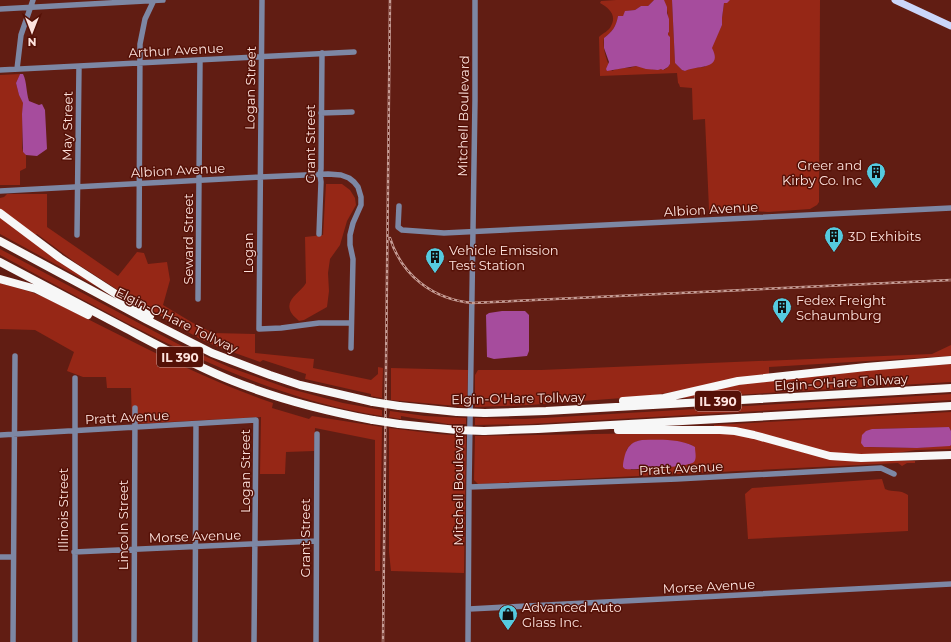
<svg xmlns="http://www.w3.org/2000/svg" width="951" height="642" font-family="Montserrat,sans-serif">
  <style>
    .green { fill: #962716; fill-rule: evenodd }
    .water { fill: #a64c9d }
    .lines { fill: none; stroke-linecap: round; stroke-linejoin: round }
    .minor { stroke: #7d87a4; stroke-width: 5.5 }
    .major { stroke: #cbd6fa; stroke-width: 7 }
    .highway { stroke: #f7f7f7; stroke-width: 8 }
    .rail-casing { stroke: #c69d96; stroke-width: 2.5 }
    .rail { stroke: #551107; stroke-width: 1; stroke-dasharray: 3; stroke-linecap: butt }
    .highway-bridge { stroke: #f7f7f7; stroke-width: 8 }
    .labels { text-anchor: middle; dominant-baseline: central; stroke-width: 3; stroke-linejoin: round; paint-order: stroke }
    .shield { fill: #551107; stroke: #cba49e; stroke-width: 1 }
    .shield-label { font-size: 12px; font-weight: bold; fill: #fee3de }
    .street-label { font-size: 13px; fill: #fee3de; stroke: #551107 }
    .poi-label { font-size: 13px; fill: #fee3de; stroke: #551107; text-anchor: start }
  </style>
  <rect width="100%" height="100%" fill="#611d13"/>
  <path class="green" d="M616,0H654L648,6H641L635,10L626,11L623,16H618C616,27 612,32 604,38C602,47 607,63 612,71C618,68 622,68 628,68C631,68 634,66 638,66C646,66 652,72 661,68L664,70L668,67L670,64V37L668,36V33L669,32C669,23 668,6 663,0H672L675,63L682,70L685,71L689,68L705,67L713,43L722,25V18L724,3L727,2L730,0H820L819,202L817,205L810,209L768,212L740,210L710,213L709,209L705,119L693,120L692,88L680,87L679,84L678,83L677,73L600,76L599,37C603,33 609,31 611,26C617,15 609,8 600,3L601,1Z
    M20,74L16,83L19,95L23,103L22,148L23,152L26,155V168L20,171V185H0V75Z
    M326,184H342L350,190L355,198L356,205L347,221L340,245L330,259L328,273L329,291L327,307L304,320L299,321C296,318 291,314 290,310C286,299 301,292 306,283L305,237L323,235Z
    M7,194H47V227L118,276L137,252L144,253L148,264L167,262L170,280L163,305L193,323L213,333L255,334V353L314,359L313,368L371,380L378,374V367L383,368L382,398L371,396V394L305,379L306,374L263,360L260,362L218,347L200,339L132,299L76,263L37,234L35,235L0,209V198L4,197Z
    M0,216L101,289L0,234Z
    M0,249L178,344L229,367L287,388L343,403L382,410V416C244,395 121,319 0,255Z
    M0,283L31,292L46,298C121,335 194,376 273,403L272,408L309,419L312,416L382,427L380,571H375V440L315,428L314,451L286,452L285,474H260L261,417L132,424L131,388H107L106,377H83L67,371L74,352L35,330L0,329Z
    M951,345V356L769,367V375L649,396L530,405L475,407V375L478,370H541L932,354Z
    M951,364V382L684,398L683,396L742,384L889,368Z
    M391,368L468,370L467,407L391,400Z
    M951,394V400L530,424L475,425V418L525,419Z
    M390,411L425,416L466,418V424H448L401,416V419L389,417Z
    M951,412V431L949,427L872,429L865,447L917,448L951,445V449L916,450L889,454L859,455L832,453L714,426V425Z
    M389,428L438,434L466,436L464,573L391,571L389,552Z
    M712,432L741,435L809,454L890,461H915V463H907L902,466L898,463L478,484L474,480L475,436ZM642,440C660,440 674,440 692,445L672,467L631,470L626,451C630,444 634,442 642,440Z
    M882,479L885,489C894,493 899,489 908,495V531L748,539L745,494L752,488Z"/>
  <path class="water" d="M654,0H664L667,7V13L669,19V32L668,33V35L670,37V64L668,67L663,70L661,69L658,70L646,69L636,66L607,71L606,69L609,62L604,48V38C612,32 616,27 618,16H623L625,11L635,10L641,6H648Z
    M672,0H730L727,3H724L722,18V25L712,48C724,71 695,65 685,71L682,70L675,63Z
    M20,74H23C27,82 26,92 29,101L39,105L42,104L45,110L47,149L37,156L26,155L23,152L22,114L23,103L19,95L16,83Z
    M502,311H525L529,315V351L527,356L494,359L487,357L486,315L489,313Z
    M949,427L951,431V445L950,446L917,448L870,447H864L861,443L862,435L866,431L872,429Z
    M642,440C659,440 679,438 695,447C695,452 697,458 694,462C690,467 634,470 625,469L623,467V465C625,453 627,442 642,440Z"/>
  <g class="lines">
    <path class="minor" d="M262,0L259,329L281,328L319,323H351
      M0,9L163,0
      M17,69L21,35L33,0
      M0,70L354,52
      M321,113L352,112
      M0,191L260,177L328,174L341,175L349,178L354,182L358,187L361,197V205L353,223L350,235V245L353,259L351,348
      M399,206L398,227L402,230L444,233L951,208
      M319,234L321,182L320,175L321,169L322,53
      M77,235L79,66
      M139,246L140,44L145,19L154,0
      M198,299L200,60
      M0,435L256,420L254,642
      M469,487L677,479L881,468L894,474
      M74,552L316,541
      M0,557H13
      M469,609L951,584
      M13,642L15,356
      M75,642V378
      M134,642L135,408
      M195,642L196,424
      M316,642L317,434
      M468,642L469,487L475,100V0"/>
    <path class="major" d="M895,0L951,26"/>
    <path class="highway" d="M0,213L60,258L150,316
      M0,241L147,320L212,353L270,375L300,385L373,402
      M0,262C41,284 82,305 123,327C159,346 195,366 233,381C278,399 325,411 373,420
      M0,279L36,289L88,315
      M623,401L664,398L738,381L866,367L951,360
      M399,406L457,412
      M485,413L546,411L951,388
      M399,424L457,430
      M618,430H720L735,431L754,435L830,456L861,458L951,455
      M484,431L538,429L951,406"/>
    <defs>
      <path id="rail" d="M390,238C402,276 433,299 472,303L951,280
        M383,642L390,0"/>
    </defs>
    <use href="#rail" class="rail-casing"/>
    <use href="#rail" class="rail"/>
    <path class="highway-bridge" d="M373,402L399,406
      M457,412L485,413
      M373,420L399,424
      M457,430L484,431"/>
  </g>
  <defs>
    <symbol id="building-pin" viewBox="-11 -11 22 30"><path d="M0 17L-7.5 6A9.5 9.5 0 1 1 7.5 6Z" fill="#55cadf" stroke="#551107"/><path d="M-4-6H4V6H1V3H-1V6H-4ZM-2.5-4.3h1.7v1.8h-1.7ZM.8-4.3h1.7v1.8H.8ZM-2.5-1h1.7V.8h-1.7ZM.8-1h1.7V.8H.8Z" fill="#111"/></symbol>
    <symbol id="shop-pin" viewBox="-11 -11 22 30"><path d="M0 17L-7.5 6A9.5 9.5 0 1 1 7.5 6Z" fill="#55cadf" stroke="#551107"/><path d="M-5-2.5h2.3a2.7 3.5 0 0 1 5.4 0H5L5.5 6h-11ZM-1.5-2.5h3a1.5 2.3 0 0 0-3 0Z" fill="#111"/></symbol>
  </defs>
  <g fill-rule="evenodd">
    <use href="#building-pin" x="865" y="161" width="22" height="30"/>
    <use href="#building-pin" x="823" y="225" width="22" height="30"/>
    <use href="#building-pin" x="424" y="246" width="22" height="30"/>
    <use href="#building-pin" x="771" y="296" width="22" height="30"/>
    <use href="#shop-pin" x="497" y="603" width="22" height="30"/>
  </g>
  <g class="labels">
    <g class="shield">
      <rect x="157" y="347" width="46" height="20" rx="3"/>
      <rect x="695" y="391" width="46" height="20" rx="3"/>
    </g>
    <g class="shield-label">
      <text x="180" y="357">IL 390</text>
      <text x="718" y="401">IL 390</text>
    </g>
    <g class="street-label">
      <text transform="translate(176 50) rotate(-3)">Arthur Avenue</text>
      <text transform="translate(250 88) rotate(-89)">Logan Street</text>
      <text transform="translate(463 116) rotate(-89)">Mitchell Boulevard</text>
      <text transform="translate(67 126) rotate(-89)">May Street</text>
      <text transform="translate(310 144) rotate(-90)">Grant Street</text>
      <text transform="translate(178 170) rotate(-3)">Albion Avenue</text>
      <text transform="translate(711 209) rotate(-3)">Albion Avenue</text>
      <text transform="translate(188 239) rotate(-90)">Seward Street</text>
      <text transform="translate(248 253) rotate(-90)">Logan</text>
      <text transform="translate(177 320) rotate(26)">Elgin-O'Hare Tollway</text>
      <text transform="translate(841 382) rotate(-3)">Elgin-O'Hare Tollway</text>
      <text transform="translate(518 398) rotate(-1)">Elgin-O'Hare Tollway</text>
      <text transform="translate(127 417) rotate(-3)">Pratt Avenue</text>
      <text transform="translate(681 468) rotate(-3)">Pratt Avenue</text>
      <text transform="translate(245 471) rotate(-90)">Logan Street</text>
      <text transform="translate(458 485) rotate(-90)">Mitchell Boulevard</text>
      <text transform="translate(63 510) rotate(-90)">Illinois Street</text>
      <text transform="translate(123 525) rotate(-90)">Lincoln Street</text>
      <text transform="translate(195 536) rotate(-2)">Morse Avenue</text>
      <text transform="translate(305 538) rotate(-90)">Grant Street</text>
      <text transform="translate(709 586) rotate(-3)">Morse Avenue</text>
    </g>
    <g class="poi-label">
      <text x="862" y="165" text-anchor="end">Greer and<tspan x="862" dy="15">Kirby Co. Inc</tspan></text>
      <text x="848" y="236">3D Exhibits</text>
      <text x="449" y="250">Vehicle Emission<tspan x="449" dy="15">Test Station</tspan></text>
      <text x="796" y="300">Fedex Freight<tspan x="796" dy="15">Schaumburg</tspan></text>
      <text x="522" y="607">Advanced Auto<tspan x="522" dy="15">Glass Inc.</tspan></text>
    </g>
  </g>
  <g transform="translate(32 32) rotate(180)" stroke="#551107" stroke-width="3" paint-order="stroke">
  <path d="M0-3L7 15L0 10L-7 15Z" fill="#fee3de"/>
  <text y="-6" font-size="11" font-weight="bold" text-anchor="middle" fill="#fee3de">N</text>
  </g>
</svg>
